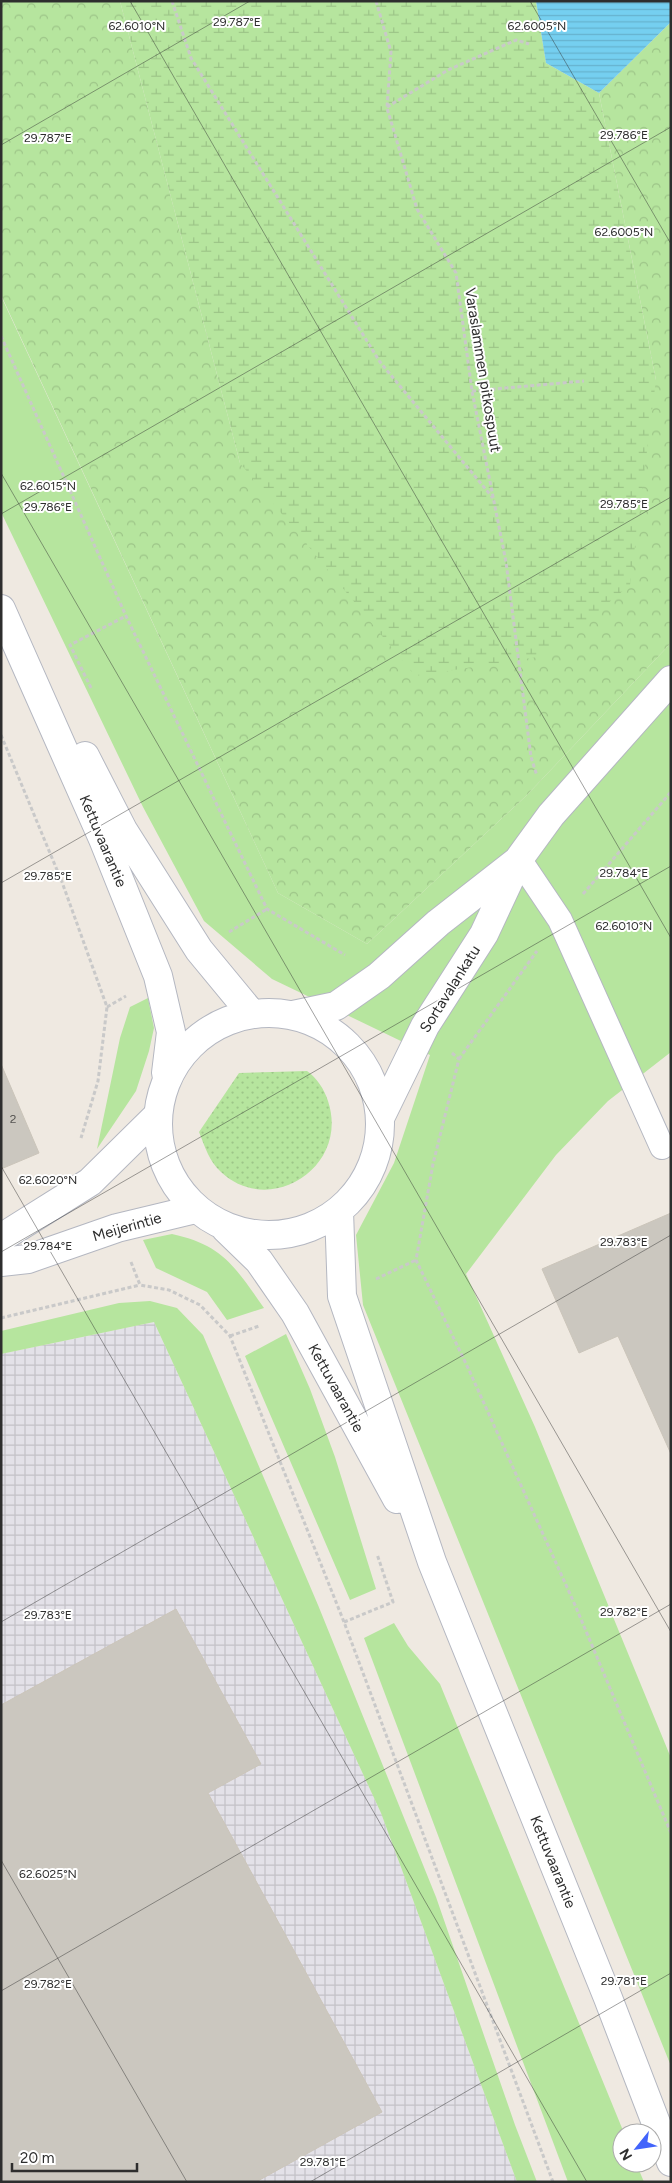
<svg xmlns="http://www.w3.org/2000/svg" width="672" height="2183" font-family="Figtree,sans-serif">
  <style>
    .industrial { fill: url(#industrial-grid) }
    .grass { fill: #b6e59e }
    .forest { fill: url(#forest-crowns) }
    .wetland { fill: url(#wetland-marsh) }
    .park { fill: url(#park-dots) }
    .water { fill: url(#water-rules) }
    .building { fill: #cbc7bf; stroke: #cbc5ba }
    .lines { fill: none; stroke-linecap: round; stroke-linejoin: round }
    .service-casing { stroke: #b4b7c1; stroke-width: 26 }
    .minor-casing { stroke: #b4b7c1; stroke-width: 30 }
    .tertiary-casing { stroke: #b4b7c1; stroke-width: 30 }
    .secondary-casing { stroke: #b4b7c1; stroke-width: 30 }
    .path { stroke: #c9c9c9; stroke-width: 3; stroke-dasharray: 4 2.5; stroke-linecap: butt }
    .service { stroke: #fff; stroke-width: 24 }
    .minor { stroke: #fff; stroke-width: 28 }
    .tertiary { stroke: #fff; stroke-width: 28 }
    .secondary { stroke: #fff; stroke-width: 28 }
    .ticks { fill: none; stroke: #2e2e2e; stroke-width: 1; stroke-opacity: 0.45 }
    .labels { text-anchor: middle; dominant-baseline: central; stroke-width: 4; stroke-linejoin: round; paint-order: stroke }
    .number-label { font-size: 12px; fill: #555452 }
    .street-label { font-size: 15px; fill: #2e2e2e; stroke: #fff }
    .ticks-label { font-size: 12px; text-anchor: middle; fill: #2e2e2e; stroke: #fff; stroke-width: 4; stroke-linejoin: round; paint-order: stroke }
  </style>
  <defs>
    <pattern id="industrial-grid" width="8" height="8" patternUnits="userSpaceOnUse" patternTransform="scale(1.25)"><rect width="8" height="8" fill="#e3e1e8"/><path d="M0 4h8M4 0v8" fill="none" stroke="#c3c1c7"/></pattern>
    <pattern id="forest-crowns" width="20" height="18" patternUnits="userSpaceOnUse" patternTransform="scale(1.25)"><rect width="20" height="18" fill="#b6e59e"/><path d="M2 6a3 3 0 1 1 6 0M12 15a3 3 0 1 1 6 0" fill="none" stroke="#9dc588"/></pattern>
    <pattern id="wetland-marsh" width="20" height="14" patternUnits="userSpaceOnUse" patternTransform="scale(1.25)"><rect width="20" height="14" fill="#b6e59e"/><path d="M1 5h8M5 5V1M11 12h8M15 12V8" fill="none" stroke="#9dc588"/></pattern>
    <pattern id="park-dots" width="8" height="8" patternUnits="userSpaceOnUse" patternTransform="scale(1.25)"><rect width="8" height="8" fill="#b6e59e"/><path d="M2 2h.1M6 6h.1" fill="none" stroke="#9dc588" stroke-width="1.8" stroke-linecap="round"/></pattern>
    <pattern id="water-rules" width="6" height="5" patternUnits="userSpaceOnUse" patternTransform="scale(1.25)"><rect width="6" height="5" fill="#75cff0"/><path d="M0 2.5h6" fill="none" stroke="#66b2ce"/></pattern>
  </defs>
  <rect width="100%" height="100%" fill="#efe9e1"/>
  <path class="industrial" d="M154,1322L381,1813L517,2182H1V1354Z"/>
  <path class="grass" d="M1,296L278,893L367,944L527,795L671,643V1052L608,1101L556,1155L466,1274L535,1427L671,1758V2066L363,1305L356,1235L394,1163L430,1055L272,979L204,921L143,807L1,512Z
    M148,998L154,1028L149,1051L136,1091L97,1149L120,1038L130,1007Z
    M172,1234C223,1245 235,1267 264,1308L227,1320L207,1292L156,1268L143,1240Z
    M150,1301L177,1308L203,1335L318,1605L436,1897L515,2125L537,2182H517L381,1813L154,1322L1,1354V1331L119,1303Z
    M286,1334L310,1389L335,1457L376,1589L350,1600L245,1356Z
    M394,1623L408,1646L440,1684L624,2133H622V2163H636L644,2182H568L364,1638Z"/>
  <path class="forest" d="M1,1H120L240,463L656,380L599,93L671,22V643L527,795L367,944L278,893L1,295Z"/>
  <path class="wetland" d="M120,1H536L546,63L599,93L656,380L630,585L544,656L415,676L240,463Z"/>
  <path class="park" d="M307,1071C317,1078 324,1089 328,1101C350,1167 270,1218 221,1172C209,1161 205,1147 199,1132L239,1073Z"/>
  <path class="water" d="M536,1H671V22L599,93L546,63Z"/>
  <path class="building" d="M1,1064L39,1153L1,1169Z
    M671,1213V1454L618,1336L579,1353L542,1269Z
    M176,1609L261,1764L208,1793L382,2112L256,2182H1V1705Z"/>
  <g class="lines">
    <defs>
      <path id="service" d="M519,859L560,920L662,1147"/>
      <path id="minor" d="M1,1238L90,1182L157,1116
        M1,1262L28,1259L117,1228L196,1209"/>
      <path id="tertiary" d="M293,1015L336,1006L379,976L438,923L516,862
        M380,1118L425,1026L484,934L519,859L551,815L671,680"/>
      <path id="secondary" d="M1,609L103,839L158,976L171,1032L166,1073
        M85,756L123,830L199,950L251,1013
        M158 1124a111 111 0 1 1 222 0a111 111 0 1 1-222 0Z
        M339,1211L342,1296L432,1562L608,1998L671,2162
        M226,1229L259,1261L295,1313L397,1499"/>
    </defs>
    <use href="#service" class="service-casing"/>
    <use href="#minor" class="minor-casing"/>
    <use href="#tertiary" class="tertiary-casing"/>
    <use href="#secondary" class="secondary-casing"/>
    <path class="path" d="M172,1L191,58L380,362L493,498
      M376,1L391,52L387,108L417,209L456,273L472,391L506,562L531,757L537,776
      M387,107L448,70L516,40L529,44
      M1,336L126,616L267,909L345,955
      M472,391L584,381
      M91,688L70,645L126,616
      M1,735L62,882L107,1007L98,1081L81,1138
      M583,894L671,792
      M229,932L267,909
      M107,1007L126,996
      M452,1053L459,1059L433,1164L416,1260L469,1370L575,1605L671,1833
      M459,1059L537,951
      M131,1262L140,1285L169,1290L200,1305L230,1336L344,1622L553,2182
      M376,1279L416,1260
      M1,1318L140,1285
      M230,1336L259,1326
      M344,1622L393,1602L377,1554"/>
    <use href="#service" class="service"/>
    <use href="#minor" class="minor"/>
    <use href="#tertiary" class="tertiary"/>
    <use href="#secondary" class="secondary"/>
  </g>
  <path class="ticks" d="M130,1L671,938M530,1L671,244M1,145L250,1M1,473L671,1632M1,514L671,127M1,883L671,497M1,1166L587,2182M1,1252L671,866M1,1622L671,1235M1,1860L187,2182M1,1991L671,1604M310,2182L671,1973"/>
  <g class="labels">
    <g class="number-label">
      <text x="13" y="1119">2</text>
    </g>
    <g class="street-label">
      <text transform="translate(483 370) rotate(81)">Varaslammen pitkospuut</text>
      <text transform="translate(103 841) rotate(67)">Kettuvaarantie</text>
      <text transform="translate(450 989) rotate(-58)">Sortavalankatu</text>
      <text transform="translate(127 1227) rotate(-16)">Meijerintie</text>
      <text transform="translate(336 1388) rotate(61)">Kettuvaarantie</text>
      <text transform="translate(553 1862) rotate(68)">Kettuvaarantie</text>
    </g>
  </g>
  <g class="ticks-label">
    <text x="237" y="26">29.787°E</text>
    <text x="137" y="30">62.6010°N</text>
    <text x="537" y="30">62.6005°N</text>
    <text x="624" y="139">29.786°E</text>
    <text x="48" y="142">29.787°E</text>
    <text x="624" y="236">62.6005°N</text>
    <text x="48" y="490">62.6015°N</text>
    <text x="624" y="508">29.785°E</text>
    <text x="48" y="511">29.786°E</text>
    <text x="624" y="877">29.784°E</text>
    <text x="48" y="880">29.785°E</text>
    <text x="624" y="930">62.6010°N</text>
    <text x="48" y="1184">62.6020°N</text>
    <text x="624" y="1246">29.783°E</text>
    <text x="48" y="1250">29.784°E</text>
    <text x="624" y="1616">29.782°E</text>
    <text x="48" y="1619">29.783°E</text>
    <text x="48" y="1878">62.6025°N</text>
    <text x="624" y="1985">29.781°E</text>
    <text x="48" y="1988">29.782°E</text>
    <text x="323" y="2166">29.781°E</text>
  </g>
  <rect width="672" height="2183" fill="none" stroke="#2e2e2e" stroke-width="5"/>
  <g transform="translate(637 2148) rotate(240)"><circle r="24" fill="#ffffff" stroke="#ababab"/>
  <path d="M0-4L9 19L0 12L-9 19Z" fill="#4264fb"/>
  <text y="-8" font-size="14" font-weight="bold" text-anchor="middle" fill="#2e2e2e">N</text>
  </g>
  <path d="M12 2163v8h125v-8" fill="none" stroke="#2e2e2e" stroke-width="2.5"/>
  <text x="20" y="2163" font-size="15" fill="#2e2e2e" stroke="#ffffff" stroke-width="4" paint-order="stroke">20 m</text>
</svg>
